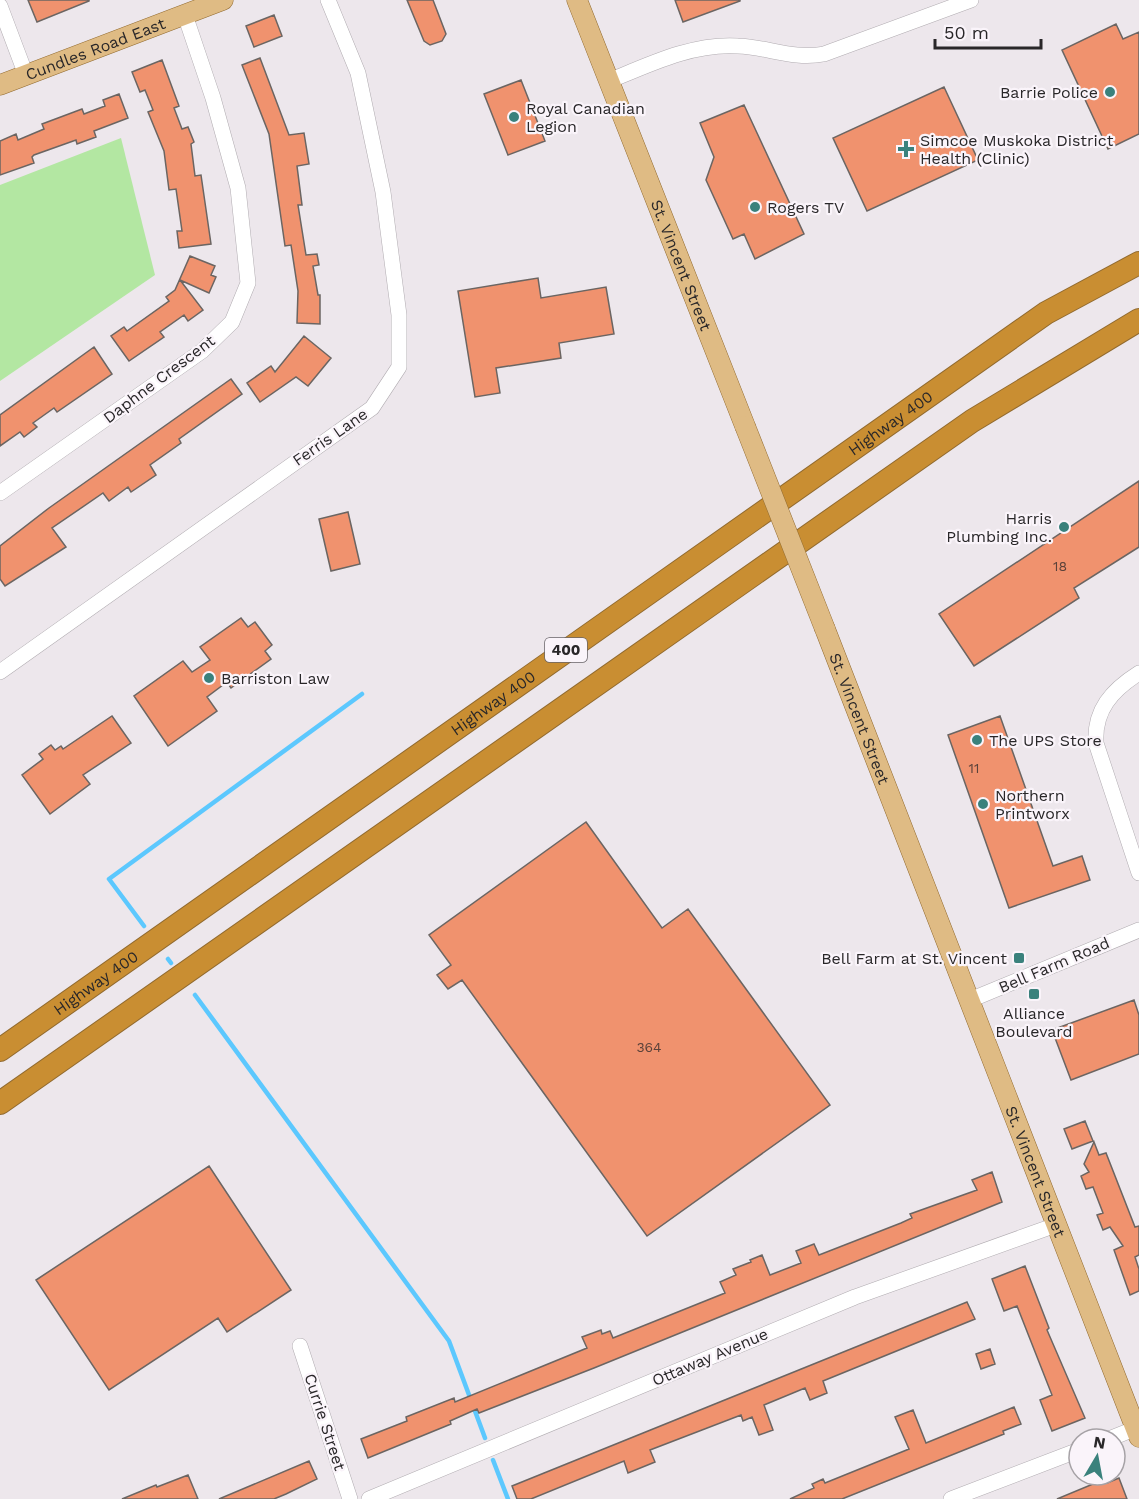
<svg xmlns="http://www.w3.org/2000/svg" width="1139" height="1499" font-family="'Work Sans',sans-serif">
  <style>
    .green { fill: #b3e7a2 }
    .lines { fill: none; stroke-linecap: round; stroke-linejoin: round }
    .stream { stroke: #5cc8fe; stroke-width: 4.5 }
    .building { fill: #f0926e; stroke: #6b6562; stroke-width: 1.5 }
    .minor-casing { stroke: #b1acb1; stroke-width: 16 }
    .major-casing { stroke: #916a2f; stroke-width: 21 }
    .highway-casing { stroke: #916a2f; stroke-width: 24 }
    .minor { stroke: #fff; stroke-width: 15 }
    .major { stroke: #dfbb84; stroke-width: 20 }
    .highway { stroke: #c98e32; stroke-width: 22 }
    .major-bridge-casing { stroke: #916a2f; stroke-width: 21; stroke-linecap: butt }
    .major-bridge { stroke: #dfbb84; stroke-width: 20 }
    .poi-dot { fill: #3a817c; stroke: #faf4fa; stroke-width: 2 }
    .labels { text-anchor: middle; dominant-baseline: central; stroke-width: 4.5; stroke-linejoin: round; paint-order: stroke }
    .number-label { font-size: 14px; fill: #5b423a }
    .shield { fill: #faf4fa; stroke: #686468; stroke-width: 1.5 }
    .shield-label { font-size: 15px; font-weight: bold; fill: #292729 }
    .street-label { font-size: 16px; fill: #292729; stroke: #faf4fa }
    .poi-label { font-size: 16px; fill: #292729; stroke: #faf4fa; text-anchor: start }
  </style>
  <rect width="100%" height="100%" fill="#ede7ec"/>
  <path class="green" d="M121,138L155,275L0,381V185Z"/>
  <g class="lines">
    <path class="stream" d="M144,926L109,879L362,694
      M168,959L171,963
      M195,995L449,1341L485,1438
      M493,1460L508,1499"/>
  </g>
  <path class="building" d="M28,0H89V1L37,22Z
    M407,0H433L446,34L442,41L430,45L424,41Z
    M675,0H740V1L683,22Z
    M274,15L282,36L254,47L246,26Z
    M1116,24L1123,39L1139,32V134L1108,149L1062,50Z
    M260,58L289,135L304,133L309,164L297,166L302,205H298L306,255L317,254L319,265L313,266L318,295H320V324L297,323L298,291L291,245L285,246L269,134L242,65Z
    M162,60L179,106L174,108L182,129L188,127L194,142L191,144L195,176L201,175L211,244L179,248L177,231H182L176,189L169,190L164,151L148,112L153,110L145,90L140,92L132,72Z
    M521,80L545,141L508,155L484,94Z
    M944,87L978,160L867,211L833,138Z
    M119,94L128,118L94,131L96,137L77,144L76,140L34,155L32,157L34,163L0,175V141L16,134L18,140L44,129L42,124L82,109L84,114L105,106L103,100Z
    M744,105L804,234L755,259L744,234L733,239L706,180L714,157L700,123Z
    M190,256L215,266L211,275L216,277L209,293L180,280L203,310L188,321L184,315L160,332L164,337L129,361L111,336L124,327L127,331L169,301L166,297L175,290Z
    M538,278L541,298L606,287L614,334L559,343L561,358L496,368L500,393L475,397L458,291Z
    M304,336L331,358L308,386L296,377L260,402L247,383L271,366L275,372Z
    M94,347L112,374L57,412L54,408L33,423L37,427L24,437L20,432L0,446V415Z
    M231,379L242,394L179,439L181,443L150,465L156,475L131,492L128,487L109,501L103,493L52,528L66,547L5,586L0,579V546L49,508Z
    M1139,481V547L1074,588L1079,598L974,666L939,614Z
    M348,512L360,564L331,571L319,519Z
    M241,618L248,627L255,622L272,645L265,651L271,659L231,688L227,682L207,697L217,711L168,746L134,696L183,661L192,672L210,660L200,647Z
    M112,716L131,743L83,775L90,784L50,814L22,775L43,759L39,754L51,745L55,750L61,746L63,749Z
    M1000,716L1053,866L1082,856L1090,880L1009,908L948,735Z
    M586,822L662,928L688,909L830,1105L647,1236L462,980L448,989L437,975L451,965L429,935Z
    M1134,1000L1139,1015V1054L1071,1080L1052,1030Z
    M1085,1121L1093,1141L1072,1149L1064,1129Z
    M1094,1142L1099,1155L1106,1153L1135,1227L1139,1226V1255L1135,1257L1139,1269V1291L1130,1295L1114,1250L1123,1246L1110,1227L1103,1230L1097,1215L1103,1213L1093,1187L1086,1189L1081,1176L1089,1172L1084,1164Z
    M209,1166L291,1290L227,1332L218,1318L109,1390L36,1280Z
    M992,1172L1002,1202L594,1368L479,1413L477,1409L450,1421L451,1424L368,1458L361,1439L407,1421L406,1417L454,1398L455,1402L587,1348L582,1337L601,1330L602,1334L610,1331L613,1338L725,1293L720,1282L736,1275L733,1269L751,1262L750,1260L762,1255L770,1275L801,1263L796,1251L814,1244L819,1255L901,1223L912,1218L910,1214L977,1190L972,1180Z
    M1025,1266L1049,1328L1047,1330L1085,1418L1052,1431L1040,1400L1052,1395L1017,1306L1004,1311L992,1279Z
    M967,1302L975,1319L823,1381L827,1393L810,1400L805,1388L764,1405L773,1430L759,1435L752,1417L743,1421L741,1415L650,1450L655,1462L628,1473L624,1461L531,1499H517L512,1486Z
    M990,1349L995,1364L981,1369L976,1354Z
    M1014,1407L1021,1424L1003,1431L1004,1434L842,1499H790L814,1488L812,1484L823,1479L825,1483L909,1449L895,1417L913,1410L926,1443Z
    M309,1461L317,1479L286,1494L274,1499H219Z
    M188,1475L198,1499H122L156,1485L157,1487Z
    M1119,1478L1127,1499H1057L1105,1479L1107,1483Z"/>
  <g class="lines">
    <defs>
      <path id="minor" d="M0,6L26,75
        M609,81C650,64 693,43 738,46C768,47 793,60 824,54L971,0
        M0,493L202,351L232,322L248,283L238,188L213,98L185,15
        M0,672L372,408L399,367V315L383,192L358,73L328,0
        M1139,673C1112,690 1094,710 1096,743L1139,873
        M970,1000L1139,930
        M300,1346L350,1499
        M1109,1439L1139,1427
        M369,1499L855,1297L1056,1225
        M951,1499L1079,1450"/>
      <g id="major">
        <path id="s1" d="M577,0L745,426"/>
        <path id="s2" d="M0,85L223,0"/>
        <path id="s3" d="M825,629L1139,1437"/>
      </g>
      <g id="highway">
        <path id="s4" d="M0,1050L1046,313L1139,263"/>
        <path d="M0,1103L972,421L1139,320"/>
      </g>
    </defs>
    <use href="#minor" class="minor-casing"/>
    <use href="#major" class="major-casing"/>
    <use href="#highway" class="highway-casing"/>
    <use href="#minor" class="minor"/>
    <use href="#major" class="major"/>
    <use href="#highway" class="highway"/>
    <defs>
      <path id="major-bridge" d="M745,426L825,629"/>
    </defs>
    <use href="#major-bridge" class="major-bridge-casing"/>
    <use href="#major-bridge" class="major-bridge"/>
  </g>
  <g class="poi-dot">
    <circle cx="1110" cy="92" r="6"/>
    <circle cx="514" cy="117" r="6"/>
    <path d="M903 140h6v6h6v6h-6v6h-6v-6h-6v-6h6z"/>
    <circle cx="755" cy="207" r="6"/>
    <circle cx="1064" cy="527" r="6"/>
    <circle cx="209" cy="678" r="6"/>
    <circle cx="977" cy="740" r="6"/>
    <circle cx="983" cy="804" r="6"/>
    <rect x="1013" y="952" width="12" height="12" rx="3"/>
    <rect x="1028" y="988" width="12" height="12" rx="3"/>
  </g>
  <g class="labels">
    <g class="number-label">
      <text x="1060" y="566">18</text>
      <text x="974" y="768">11</text>
      <text x="649" y="1047">364</text>
    </g>
    <rect class="shield" x="545" y="638" width="42" height="24" rx="4.5"/>
    <g class="shield-label">
      <text x="566" y="650">400</text>
    </g>
    <g class="street-label">
      <text stroke="none"><textPath href="#s2" startOffset="102">Cundles Road East</textPath></text>
      <text stroke="none"><textPath href="#s1" startOffset="285">St. Vincent Street</textPath></text>
      <text transform="translate(159 379) rotate(-37)">Daphne Crescent</text>
      <text stroke="none"><textPath href="#s4" startOffset="1089">Highway 400</textPath></text>
      <text transform="translate(330 437) rotate(-35)">Ferris Lane</text>
      <text stroke="none"><textPath href="#s4" startOffset="603">Highway 400</textPath></text>
      <text stroke="none"><textPath href="#s3" startOffset="96">St. Vincent Street</textPath></text>
      <text transform="translate(1054 965) rotate(-23)">Bell Farm Road</text>
      <text stroke="none"><textPath href="#s4" startOffset="117">Highway 400</textPath></text>
      <text stroke="none"><textPath href="#s3" startOffset="582">St. Vincent Street</textPath></text>
      <text transform="translate(710 1357) rotate(-23)">Ottaway Avenue</text>
      <text transform="translate(325 1422) rotate(72)">Currie Street</text>
    </g>
    <g class="poi-label">
      <text x="1098" y="92" text-anchor="end">Barrie Police</text>
      <text x="526" y="108">Royal Canadian<tspan x="526" dy="18">Legion</tspan></text>
      <text x="920" y="140">Simcoe Muskoka District<tspan x="920" dy="18">Health (Clinic)</tspan></text>
      <text x="767" y="207">Rogers TV</text>
      <text x="1052" y="518" text-anchor="end">Harris<tspan x="1052" dy="18">Plumbing Inc.</tspan></text>
      <text x="221" y="678">Barriston Law</text>
      <text x="989" y="740">The UPS Store</text>
      <text x="995" y="795">Northern<tspan x="995" dy="18">Printworx</tspan></text>
      <text x="1007" y="958" text-anchor="end">Bell Farm at St. Vincent</text>
      <text x="1034" y="1013" text-anchor="middle">Alliance<tspan x="1034" dy="18">Boulevard</tspan></text>
    </g>
  </g>
  <g transform="translate(1097 1457) rotate(10)"><circle r="28" fill="#faf4fa" stroke="#a6a2a6" stroke-width="1.5"/>
  <path d="M0-4.5L10 22L0 15L-10 22Z" fill="#3a817c"/>
  <text y="-9" font-size="16" font-weight="bold" text-anchor="middle" fill="#292729">N</text>
  </g>
  <path d="M935 39v9h106v-9" fill="none" stroke="#292729" stroke-width="3"/>
  <text x="944" y="39" font-size="18" fill="#292729" stroke="#faf4fa" stroke-width="4.5" paint-order="stroke">50 m</text>
</svg>
